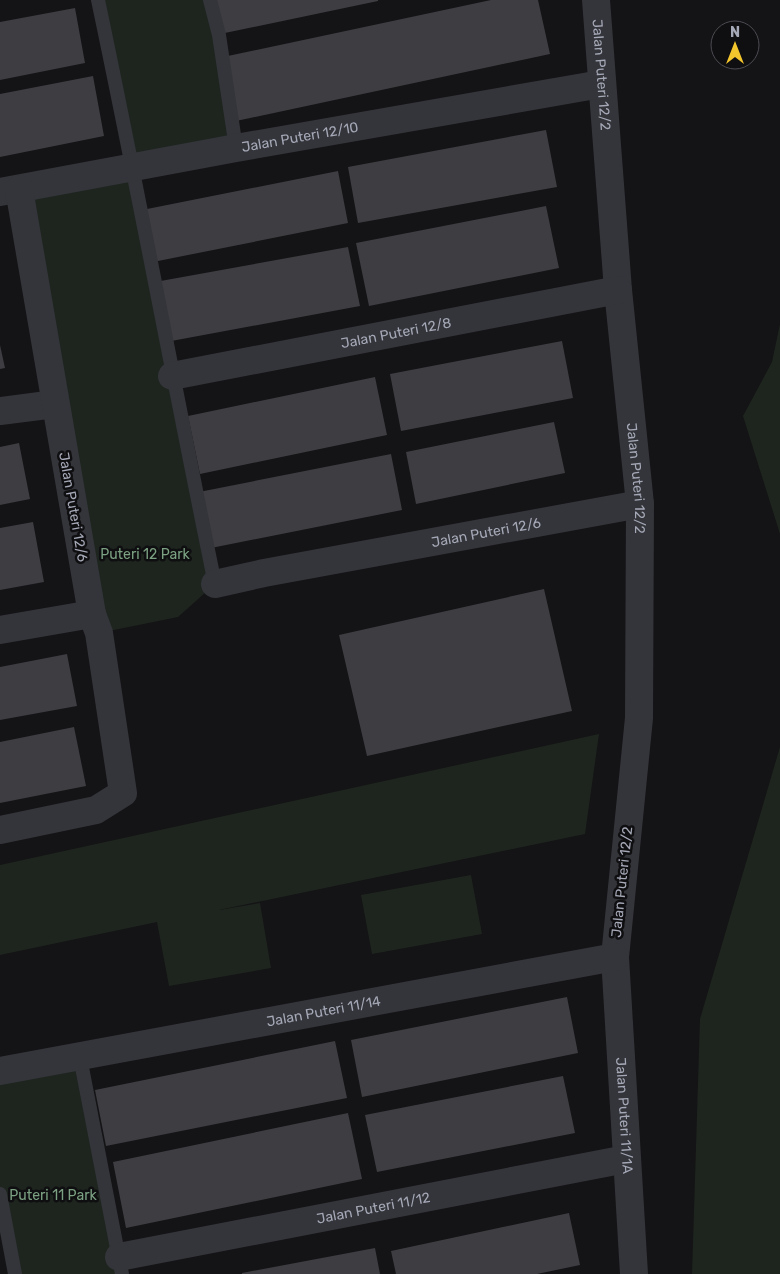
<svg xmlns="http://www.w3.org/2000/svg" width="780" height="1274" font-family="Rubik,sans-serif">
  <style>
    .green { fill: #1e251f }
    .building { fill: #3e3d42 }
    .lines { fill: none; stroke-linecap: round; stroke-linejoin: round }
    .lane { stroke: #34353a; stroke-width: 14 }
    .street { stroke: #34353a; stroke-width: 28 }
    .labels { text-anchor: middle; dominant-baseline: central; stroke-width: 5; stroke-linejoin: round; paint-order: stroke }
    .street-label { font-size: 14px; fill: #a5a8b6; stroke: #0f0e10 }
    .park-label { font-size: 14px; fill: #7ba182; stroke: #0f0e10 }
  </style>
  <rect width="100%" height="100%" fill="#141315"/>
  <path class="green" d="M98,0H207L236,148L134,168L215,584L178,617L99,633L19,189L133,168Z
    M780,324V534L743,416L772,362Z
    M599,734L585,834L219,910L260,903L271,968L169,986L157,922L0,955V865Z
    M780,747V1274H692L700,1019Z
    M471,875L482,934L372,954L361,895Z
    M80,1057L122,1274H16L0,1194V1071Z"/>
  <path class="building" d="M213,0H378V1L220,34Z
    M491,0H538L550,54L236,121L223,57Z
    M75,8L85,63L0,80V22Z
    M93,76L104,136L0,157V94Z
    M546,130L557,187L358,223L348,167Z
    M338,171L348,223L153,262L142,210Z
    M546,206L559,268L369,306L356,243Z
    M348,247L360,306L166,342L155,282Z
    M562,341L573,398L401,431L390,374Z
    M0,345L5,368L0,369Z
    M375,377L387,435L200,474L188,416Z
    M554,422L565,473L416,504L406,452Z
    M19,443L30,499L0,505V447Z
    M391,454L402,510L211,548L199,492Z
    M33,522L44,582L0,590V528Z
    M544,589L572,711L367,756L339,635Z
    M67,654L77,706L0,720V667Z
    M74,727L86,786L0,803V742Z
    M567,997L578,1053L362,1097L351,1040Z
    M335,1041L347,1098L106,1146L95,1090Z
    M563,1076L575,1133L377,1172L365,1115Z
    M348,1113L362,1179L126,1228L113,1162Z
    M569,1213L580,1265L537,1274H396L391,1251Z
    M375,1248L380,1274H242V1273Z"/>
  <g class="lines">
    <path class="lane" d="M98,0C139,194 175,390 215,584
      M210,0L219,35L236,148
      M80,1057L122,1274
      M0,1194L15,1274"/>
    <g class="street">
      <path id="s1" d="M596,0L618,290L640,504L639,718L615,957L634,1274"/>
      <path id="s2" d="M0,192L236,148L601,84"/>
      <path id="s3" d="M172,376L618,290"/>
      <path d="M0,411L55,404"/>
      <path id="s4" d="M215,584L264,573L640,504"/>
      <path d="M0,630L92,614"/>
      <path d="M0,830L96,810L123,793L99,633L92,614L19,189"/>
      <path id="s5" d="M0,1071L615,957"/>
      <path id="s6" d="M119,1257L626,1159"/>
    </g>
  </g>
  <g class="labels">
    <g class="street-label">
      <text stroke="none"><textPath href="#s1" startOffset="75">Jalan Puteri 12/2</textPath></text>
      <text stroke="none"><textPath href="#s2" startOffset="305">Jalan Puteri 12/10</textPath></text>
      <text stroke="none"><textPath href="#s3" startOffset="228">Jalan Puteri 12/8</textPath></text>
      <text stroke="none"><textPath href="#s1" startOffset="480">Jalan Puteri 12/2</textPath></text>
      <text transform="translate(73 507) rotate(80)">Jalan Puteri 12/6</text>
      <text stroke="none"><textPath href="#s4" startOffset="276">Jalan Puteri 12/6</textPath></text>
      <text transform="translate(622 882) rotate(-84)">Jalan Puteri 12/2</text>
      <text stroke="none"><textPath href="#s5" startOffset="329">Jalan Puteri 11/14</textPath></text>
      <text stroke="none"><textPath href="#s1" startOffset="1119">Jalan Puteri 11/1A</textPath></text>
      <text stroke="none"><textPath href="#s6" startOffset="259">Jalan Puteri 11/12</textPath></text>
    </g>
    <g class="park-label">
      <text x="145" y="554">Puteri 12 Park</text>
      <text x="53" y="1195">Puteri 11 Park</text>
    </g>
  </g>
  <g transform="translate(735 45)"><circle r="24" fill="#0f0e10" stroke="#4b4c52"/>
  <path d="M0-4L9 19L0 12L-9 19Z" fill="#f4c62d"/>
  <text y="-8" font-size="14" font-weight="bold" text-anchor="middle" fill="#a5a8b6">N</text>
  </g>
</svg>
